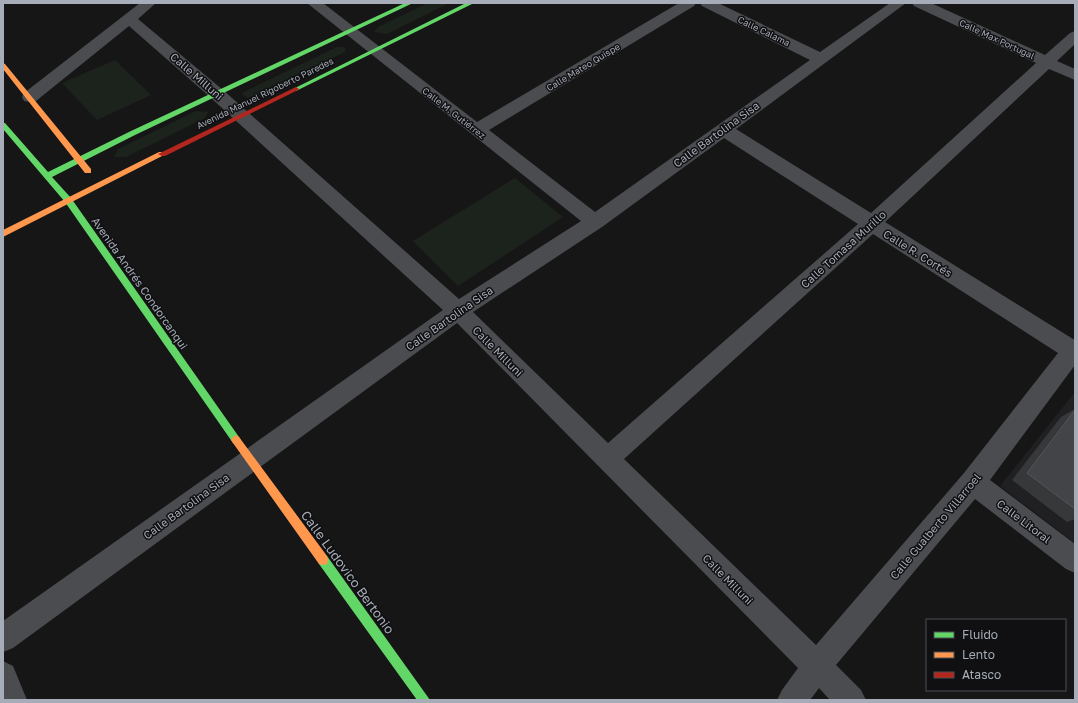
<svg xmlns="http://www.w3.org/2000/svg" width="1078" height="703" font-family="'Golos Text',sans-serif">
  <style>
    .built { fill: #202022 }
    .green { fill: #1c231d }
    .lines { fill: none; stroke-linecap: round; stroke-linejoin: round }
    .street { fill: #4a4c4f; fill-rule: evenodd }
    .fast { fill: #63d668; fill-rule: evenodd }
    .slow { fill: #ff974d; fill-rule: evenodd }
    .jam { fill: #b3261e; fill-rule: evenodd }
    .wall { fill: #37383a }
    .building { fill: #434447; stroke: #535559 }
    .labels { text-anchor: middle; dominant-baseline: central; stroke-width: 3; stroke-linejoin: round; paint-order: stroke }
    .far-street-label { font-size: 9px; fill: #a7adb8; stroke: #101012 }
    .street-label { font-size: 11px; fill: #a7adb8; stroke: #101012 }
    .near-street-label { font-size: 13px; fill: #a7adb8; stroke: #101012 }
  </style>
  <rect width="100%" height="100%" fill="#161616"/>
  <path class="built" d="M1075,392V543L1000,486Z"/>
  <path class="green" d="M428,3H449L387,34L374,32L378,27Z
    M337,47H344L346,50L343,53L253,97L248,98L243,95V93L248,90Z
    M115,60L151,95L97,120L62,83Z
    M196,111L208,112L205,118L126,157H114L118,149Z
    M515,178L563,217L458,286L413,241Z"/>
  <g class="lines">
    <path class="street" d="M140,3H156L138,19L223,90L459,299L581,221L307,3H323L477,122L679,3H696L694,6L489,130L595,212L810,60L702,6L700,3H718L820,52L890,3H906L736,129L871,213L1036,63L914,6L912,3H931L1045,55L1070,33L1075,31V44L1057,61L1075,69V80L1049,69L885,222L1073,339H1075V365L990,480L1075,544V573L1066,569L975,499L836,665L861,690L866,700H830L819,688L810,700H777L782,690L798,668L457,323L13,648L3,652V621L443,310L211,98L129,26L36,101L30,102L24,101L22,97L24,93ZM724,138L858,224L608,443L473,312L602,227ZM873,234L1058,353L964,473L816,645L624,459Z
      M3,661L13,666L27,700H3Z"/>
    <path class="fast" d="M405,3H413L135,135L52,177L71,198L239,437L241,440L239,443L236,445L233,443L65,202L3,129V123H5L48,172L131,131Z
      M466,3H474L298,90L296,91L293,89Z
      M323,555L327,556L430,700H417L319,564L318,560L319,556Z"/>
    <path class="slow" d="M3,63L5,64L91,169V173H85L3,69Z
      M159,152H162L166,154L3,237V230Z
      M236,435L239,437L327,556L328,560L327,564L323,565L319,564L233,443L231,440L233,437Z"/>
    <path class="jam" d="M296,87L299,89L298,90L165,156H162L158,154Z"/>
  </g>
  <path class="wall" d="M1075,409V519L1067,522L1012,480L1061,417Z"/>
  <path class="building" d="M1075,410V509L1027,473Z"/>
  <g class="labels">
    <g class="far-street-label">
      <text transform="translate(764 31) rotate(26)">Calle Calama</text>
      <text transform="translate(997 39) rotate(25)">Calle Max Portugal</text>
      <text transform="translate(583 67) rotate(-31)">Calle Mateo Quispe</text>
      <text transform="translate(265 93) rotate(-26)">Avenida Manuel Rigoberto Paredes</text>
      <text transform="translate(454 113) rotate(38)">Calle M. Gutiérrez</text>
    </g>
    <g class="street-label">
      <text transform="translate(197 76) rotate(41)">Calle Milluni</text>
      <text transform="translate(716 134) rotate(-36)">Calle Bartolina Sisa</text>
      <text transform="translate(843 249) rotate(-42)">Calle Tomasa Murillo</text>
      <text transform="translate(918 253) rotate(32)">Calle R. Cortés</text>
      <text transform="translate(140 283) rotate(55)">Avenida Andrés Condorcanqui</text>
      <text transform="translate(449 318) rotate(-35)">Calle Bartolina Sisa</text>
      <text transform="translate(498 351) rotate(45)">Calle Milluni</text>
      <text transform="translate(186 506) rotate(-36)">Calle Bartolina Sisa</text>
      <text transform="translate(1024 521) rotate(37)">Calle Litoral</text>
      <text transform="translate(935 526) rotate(-50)">Calle Gualberto Villarroel</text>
      <text transform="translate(728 579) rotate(45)">Calle Milluni</text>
    </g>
    <g class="near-street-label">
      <text transform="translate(348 572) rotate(54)">Calle Ludovico Bertonio</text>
    </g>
  </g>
  <rect width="1078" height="703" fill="none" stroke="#a7adb8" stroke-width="8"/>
  <rect x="926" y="619" width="140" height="72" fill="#101012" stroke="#4c4f54"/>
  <rect x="934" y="632" width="20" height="6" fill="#63d668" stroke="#4c4f54"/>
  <text x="962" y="639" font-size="12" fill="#a7adb8">Fluido</text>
  <rect x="934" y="652" width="20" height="6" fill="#ff974d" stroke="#4c4f54"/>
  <text x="962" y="659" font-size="12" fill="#a7adb8">Lento</text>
  <rect x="934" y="672" width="20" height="6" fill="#b3261e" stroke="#4c4f54"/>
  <text x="962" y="679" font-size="12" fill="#a7adb8">Atasco</text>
</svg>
